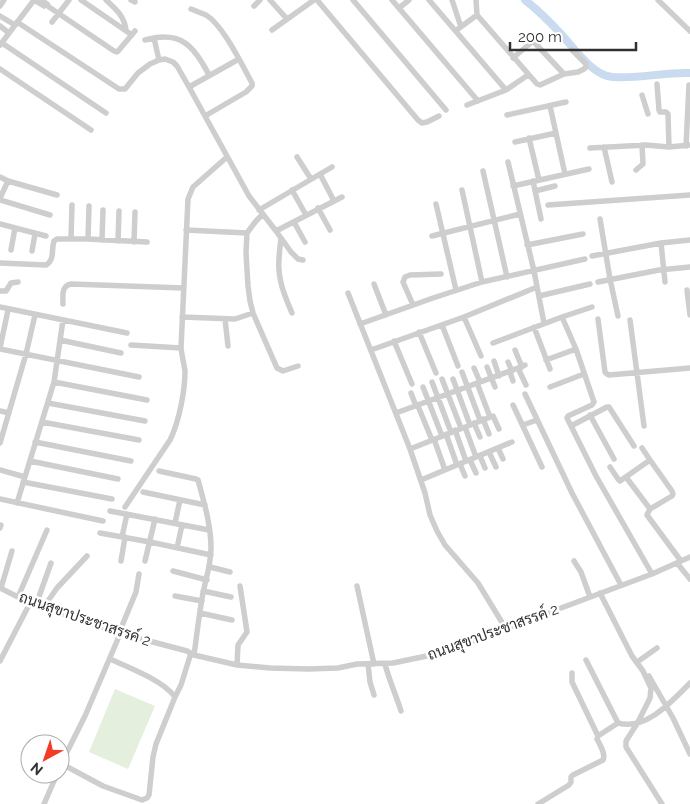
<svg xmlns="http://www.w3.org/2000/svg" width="690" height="804" font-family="Raleway,Sarabun,sans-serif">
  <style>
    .grass { fill: #e4efde }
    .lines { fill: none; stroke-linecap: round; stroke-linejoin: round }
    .river { stroke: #cadbf0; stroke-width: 8 }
    .minor { stroke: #cecece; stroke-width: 5.5 }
    .labels { text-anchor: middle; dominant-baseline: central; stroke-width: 5; stroke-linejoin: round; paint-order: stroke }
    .street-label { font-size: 15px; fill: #313131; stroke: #fff }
  </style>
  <rect width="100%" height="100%" fill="#fff"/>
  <path class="grass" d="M115,689L155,706L128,769L89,752Z"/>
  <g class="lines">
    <path class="river" d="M525,0C538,10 550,22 561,34C574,48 593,76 613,77C639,79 664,72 690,73"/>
    <path class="minor" d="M41,0L47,4L49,7L114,51L117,52L119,50L135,31
      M81,0L132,35
      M106,0C116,9 125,17 126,31
      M131,0L135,2
      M270,0L287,19
      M317,0L418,120L422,123L427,122L439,116
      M353,0L446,110
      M392,0L478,101
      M429,0L506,90
      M452,0L461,27
      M476,0L477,15L537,84L540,85L564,74L578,72L584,69L586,67V64L572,50
      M658,0L690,31
      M0,6L4,0
      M254,6L260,0
      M399,8L409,0
      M191,9C196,11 201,13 206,15C223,25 242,65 252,83V86L246,92L205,116
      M0,16L15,25
      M17,22L119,89H125L138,73L150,64L159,60L165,59L173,62L177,66L189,87L249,196L276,231L291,252L298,259L303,260
      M52,22L69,0
      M0,26L9,33
      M458,29L477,15
      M272,30L314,0
      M154,38L159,60
      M145,40C181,30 194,46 209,75
      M2,43L106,113
      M0,45L34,0L44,6
      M513,58L533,41L564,74
      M0,69L91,130
      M657,84L659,110L660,112H666L668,114L669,147
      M189,87L239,59
      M642,95L648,114
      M467,105L506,90L528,75
      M550,106L565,174
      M507,115L566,102
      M529,138L539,180
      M515,142L556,133
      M686,146L689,85
      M604,147L612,182
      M590,148L646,145L669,147L690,145
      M297,157L311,179
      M508,162L534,271L544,323
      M636,170L643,164L642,145
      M483,171L507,277
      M320,174L334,201
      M0,177L8,181L57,195
      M533,181L541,219
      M513,186L589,169
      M292,190L306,215
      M462,190L482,282
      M535,191L555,186
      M0,198L8,181
      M0,200L50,215
      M436,204L456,290
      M548,205L690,195
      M318,208L330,230
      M259,210L332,167
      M263,214L256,221L247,233L246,253L248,286L250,301L253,313L277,368L283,371L298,366
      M600,219L610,279L618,316
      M294,222L305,242
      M0,224L46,236
      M186,230L247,233
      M276,231L342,197
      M432,236L520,214
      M281,238C280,248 278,260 279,270C280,285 286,299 292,313
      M71,239L72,205
      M88,239L89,206
      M102,240L103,210
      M118,241L119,211
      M134,242L135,212
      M661,243L665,282
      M527,245L583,234
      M11,250L15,228
      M32,251L35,234
      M592,256L661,243L690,240
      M0,263L46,265C55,260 51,250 54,241L57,239H88L147,242
      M598,282L659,270L690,267
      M374,284L386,315
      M687,290L690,315
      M0,291H6L11,283L18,282
      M348,293L410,449L425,493L430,515L437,531L445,545L478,583L506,629
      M539,296L590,284
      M63,304C63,296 61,286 71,284L183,288
      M413,305L403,282L405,277L410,275L441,274
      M0,307L127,333
      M182,317L235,319L253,313
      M464,317L481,356
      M562,317L576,349L594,402L592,405L568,416L567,418L596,476L652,574
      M225,319L228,346
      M598,319L605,372L607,374L609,375L690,368
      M630,320L644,426
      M360,324L433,298L482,282L585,259
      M442,325L458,366
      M534,327L550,369
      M419,332L436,373
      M60,340L121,353
      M394,341L412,384
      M493,343L562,317L592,307
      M131,345L181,348
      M0,348L8,310
      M0,349L139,377
      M371,350L464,317L537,287
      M515,350L522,367
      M546,360L576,349
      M494,361L499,376
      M508,362L512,371
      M525,365L518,368L526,385
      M487,367L495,387
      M474,368L480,382
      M462,372L480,420
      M510,372L513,381
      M442,379L461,428
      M453,379L470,425
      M54,382L147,400
      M432,382L451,432
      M477,383L490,417
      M423,387L442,436
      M550,387L584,374
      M411,393L416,406
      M525,394L572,493L621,585
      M48,403L145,421
      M513,405L542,467
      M418,406L432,440
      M0,411L9,413
      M396,413L518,368
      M590,415L614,459
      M483,419L489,434
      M42,422L139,440
      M474,423L480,437
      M523,425L537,420
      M571,426L607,407H609L634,446
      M465,427L476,457
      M455,430L466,461
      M446,434L457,465
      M434,439L445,470
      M35,442L131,461
      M0,443L26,354L35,315
      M498,448L503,459
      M642,448L650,460L672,491L673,494L672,496L650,509L647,515L681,561
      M410,449L493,416L499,429
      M489,452L496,467
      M480,456L485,468
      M470,460L476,473
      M30,461L118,479
      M460,464L465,476
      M610,467L618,479L620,481L650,460
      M0,470L25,477
      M159,471L196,479L198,480C204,502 211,525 211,548C211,564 206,578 203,593C199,614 197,634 194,655
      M626,477L650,509
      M421,480L512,442
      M23,482L112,499
      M143,492L205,505
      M0,499L103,521
      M17,503L54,382L63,320
      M125,507L170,440C179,422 185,391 185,371C184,364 182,356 181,348L188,199L193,187L227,157
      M110,511L209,530
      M175,523L180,500
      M0,528L1,525
      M100,533L150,542L211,555
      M122,537L127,514
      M177,548L182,525
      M121,561L125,537
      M145,561L155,519
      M574,561L581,572L590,597
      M677,563L690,579
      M210,567L230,572
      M173,571L207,580
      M357,586L374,664
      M0,588L30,603L119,633L187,651L194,655L237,665L270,668L308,669L338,668L357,664L393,663L441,653L652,574L690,557
      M1,588L12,551
      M203,591L231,597
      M600,593L632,656L643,671L651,688L650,698L638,722L626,741V747L662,804
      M175,596L202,601
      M18,597L47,530
      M36,605L51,563
      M43,608L57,588L87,556
      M200,613L232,620
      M119,633L136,592L139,574
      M110,659C128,667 164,681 175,697
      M586,660L618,723C646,731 672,701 690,683
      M640,660L657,648
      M0,661L30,603
      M368,664L370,682L374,695
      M385,664C389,680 396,695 401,711
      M237,665L238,645L247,632L240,586
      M572,673V682L598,736
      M649,676L673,718L690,754
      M62,764L103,786L142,800L147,798L149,795L153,757L156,744L175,697L181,685L191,653
      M60,766L85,716L120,634
      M44,804L57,774
      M538,804L569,785L571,782V777L573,775L603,760C606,754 600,745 597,739L598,736L618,723"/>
  </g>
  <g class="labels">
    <g class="street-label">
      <text transform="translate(85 619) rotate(19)">ถนนสุขาประชาสรรค์ 2</text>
      <text transform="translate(493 632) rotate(-20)">ถนนสุขาประชาสรรค์ 2</text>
    </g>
  </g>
  <g transform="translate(45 759) rotate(220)"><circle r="24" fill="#ffffff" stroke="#adadad"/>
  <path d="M0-4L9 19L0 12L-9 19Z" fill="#f33b28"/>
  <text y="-8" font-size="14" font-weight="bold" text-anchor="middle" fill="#313131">N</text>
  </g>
  <path d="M510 42v8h126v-8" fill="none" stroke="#313131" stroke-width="2.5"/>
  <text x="518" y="42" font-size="15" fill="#313131" stroke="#ffffff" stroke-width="4" paint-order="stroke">200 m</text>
</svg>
